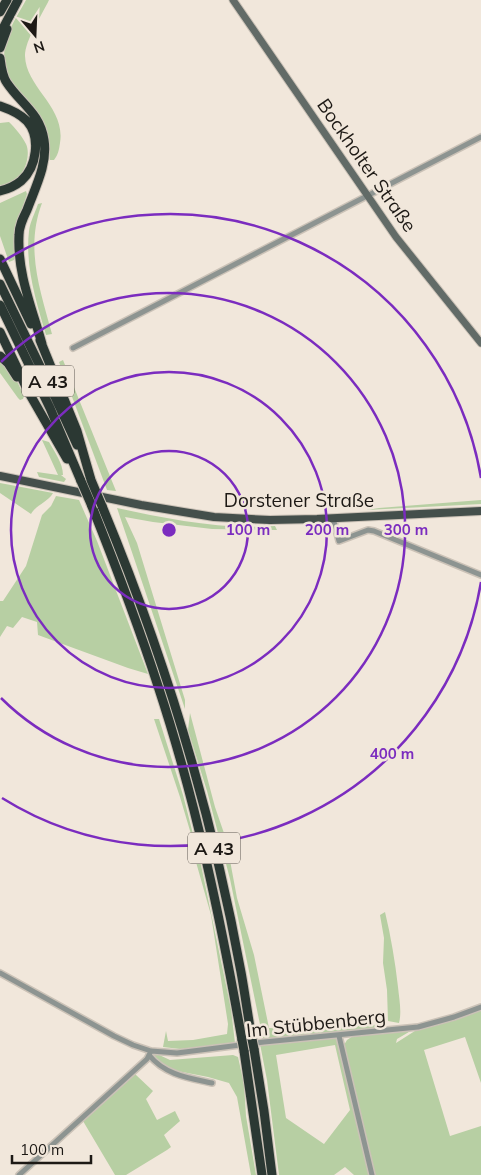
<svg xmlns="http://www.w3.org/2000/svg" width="481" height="1175" font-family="Mulish,sans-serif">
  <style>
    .green { fill: #b7cfa3; fill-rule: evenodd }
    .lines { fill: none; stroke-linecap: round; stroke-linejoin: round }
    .street-casing { stroke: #cbc2b7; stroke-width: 8 }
    .secondary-casing { stroke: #cbc2b7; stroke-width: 9 }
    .primary-casing { stroke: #cbc2b7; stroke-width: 10 }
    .highway-casing { stroke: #cbc2b7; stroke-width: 11 }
    .street { stroke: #8d9491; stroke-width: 5 }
    .secondary { stroke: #626b67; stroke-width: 7 }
    .primary { stroke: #444f4b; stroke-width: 8 }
    .highway { stroke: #2b3833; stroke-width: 9 }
    .highway-bridge-casing { stroke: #cbc2b7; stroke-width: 11; stroke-linecap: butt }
    .highway-bridge { stroke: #2b3833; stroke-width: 9 }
    .ring { fill: none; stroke: #7b2cbf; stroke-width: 2.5 }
    .labels { text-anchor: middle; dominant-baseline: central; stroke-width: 5; stroke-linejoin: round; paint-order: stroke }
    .shield { fill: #f1e7db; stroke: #5d5750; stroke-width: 1 }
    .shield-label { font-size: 18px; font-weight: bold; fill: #1d1915 }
    .street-label { font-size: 19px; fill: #1d1915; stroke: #f1e7db }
    .centre { fill: #7b2cbf; stroke: #f1e7db; stroke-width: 2.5 }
    .ring-label { font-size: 15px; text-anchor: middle; font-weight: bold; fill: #7b2cbf; stroke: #f1e7db; stroke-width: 5; stroke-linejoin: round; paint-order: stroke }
  </style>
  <rect width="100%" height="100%" fill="#f1e7db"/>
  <path class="green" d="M26,0H49C42,15 25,40 25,56C26,88 66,107 60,143C59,150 58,155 54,160H50C49,144 47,126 37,112C32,104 24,100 18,93C5,76 0,55 8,35C12,23 20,11 26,0Z
    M9,122C15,128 22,136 26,144C31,155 25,173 15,181C12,183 5,185 0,185V123Z
    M26,191L27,194C20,215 13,235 15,258L14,260L9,262L0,236V203Z
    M42,203C25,248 40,290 52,334L46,335C36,301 25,266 29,231C30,222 35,213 38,204Z
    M63,360L116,491L107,490L59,362Z
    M0,361L16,379L24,396L23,399L20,400L18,398L0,373Z
    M42,440L49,442C54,451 63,463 63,475H61L66,479L64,482L39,477L37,472L58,475Z
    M0,483L53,493C48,502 36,505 31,514L0,493Z
    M56,496L79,500L97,541L148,674L128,668L38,635L37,622L22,617L13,628L7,626L0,637V601H3L26,566L42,515L51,506Z
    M481,500V504L366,510L379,508Z
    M117,508C168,519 222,530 275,526L277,530L212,529L153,522L125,517L137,543L185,700V709Z
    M190,713L215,807L226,839L237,898L254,955L269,1028C306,1031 342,1022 379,1025V1028L263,1039L230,879L207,791L188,730Z
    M154,719H159L183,795L201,865L231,1009L235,1043L180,1049L163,1047L166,1031L168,1041L193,1040L227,1034L228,1024L211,915L194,855L196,851L180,797Z
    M385,912C391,937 395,961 398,987C399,998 402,1012 399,1023L388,1021L387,990L383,963L384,938L380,915Z
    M481,1009V1083L465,1037L424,1050L450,1136L481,1126V1175H373L357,1109L344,1045L347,1040L353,1036L414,1029L397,1039L396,1043L418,1029L450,1021Z
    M337,1037L370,1175H354L345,1167L334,1175H279L267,1080L260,1044ZM335,1045L350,1110L324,1144L286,1118L276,1055Z
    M155,1053L170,1060L233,1055L238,1057L244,1084L246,1116L256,1175H251L237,1097L229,1083L208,1077L172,1070L155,1060Z
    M135,1074L153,1091L146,1099L157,1120L175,1111L180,1121L164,1135L171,1147L167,1150L126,1175H115L83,1121Z"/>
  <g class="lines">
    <defs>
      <path id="street" d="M73,348L481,137
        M333,518L339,541L368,530L374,531L481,575
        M0,973L114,1036L133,1045L151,1051L177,1053L264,1042L418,1027L454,1017L481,1007
        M339,1036L372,1175
        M149,1055C165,1075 189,1078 212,1083
        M19,1175L147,1059L151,1051"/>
      <path id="secondary" d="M233,0L396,237L481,343"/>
      <path id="primary" d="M0,476L141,505L214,517L270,520L317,519L481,511"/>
      <path id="highway" d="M0,12L7,0
        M0,34L18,0
        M0,48L7,29
        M0,58C1,66 2,76 7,83C21,104 40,113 44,140C48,164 35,188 27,210C23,218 19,226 19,235C17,273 32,308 42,344
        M0,106C9,109 20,114 27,121C41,137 37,167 21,181C15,186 8,189 0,191
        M0,259L31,324
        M0,284L55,397L77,445
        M0,305L50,408L81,481
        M0,332L29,393L67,459
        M40,340L77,431L91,480
        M0,356L8,363L17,377
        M91,504C115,564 138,624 158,686C196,801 221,921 242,1040
        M102,506C164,655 212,813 241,972C245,994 248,1017 252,1039
        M254,1049L264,1111L272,1175
        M244,1051L262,1175"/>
    </defs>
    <use href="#street" class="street-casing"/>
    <use href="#secondary" class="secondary-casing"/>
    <use href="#primary" class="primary-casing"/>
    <use href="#highway" class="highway-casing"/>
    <use href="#street" class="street"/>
    <use href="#secondary" class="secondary"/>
    <use href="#primary" class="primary"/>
    <use href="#highway" class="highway"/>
    <defs>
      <path id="highway-bridge" d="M91,480L102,506
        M81,481L91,504
        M252,1039L254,1049
        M242,1040L244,1051"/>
    </defs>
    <use href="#highway-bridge" class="highway-bridge-casing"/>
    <use href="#highway-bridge" class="highway-bridge"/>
  </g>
  <g class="ring">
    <circle cx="169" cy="530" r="79"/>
    <circle cx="169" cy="530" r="158"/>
    <path d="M1 362A237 237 0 1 1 1 698"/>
    <path d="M481 582A316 316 0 0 1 2 798M2 262A316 316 0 0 1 481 478"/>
  </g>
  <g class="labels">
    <g class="shield">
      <rect x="22" y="365.5" width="52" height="31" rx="4"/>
      <rect x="188" y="832.5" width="52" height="31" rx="4"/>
    </g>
    <g class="shield-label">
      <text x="48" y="381">A 43</text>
      <text x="214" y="848">A 43</text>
    </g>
    <g class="street-label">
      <text transform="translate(367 165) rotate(55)">Bockholter Straße</text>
      <text x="299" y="500">Dorstener Straße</text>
      <text transform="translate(316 1023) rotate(-6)">Im Stübbenberg</text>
    </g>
  </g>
  <circle cx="169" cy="530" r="8" class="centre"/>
  <g class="ring-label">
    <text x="248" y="535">100 m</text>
    <text x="327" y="535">200 m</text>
    <text x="406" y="535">300 m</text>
    <text x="392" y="759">400 m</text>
  </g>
  <g transform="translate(35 35) rotate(161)" stroke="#f1e7db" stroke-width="4" paint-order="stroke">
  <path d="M0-4L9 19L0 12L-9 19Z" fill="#1d1915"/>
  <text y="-8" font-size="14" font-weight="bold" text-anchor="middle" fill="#1d1915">N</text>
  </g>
  <path d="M12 1155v8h79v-8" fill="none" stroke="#1d1915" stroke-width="2.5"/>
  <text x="20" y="1155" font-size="15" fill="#1d1915" stroke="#f1e7db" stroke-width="4" paint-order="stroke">100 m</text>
</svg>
